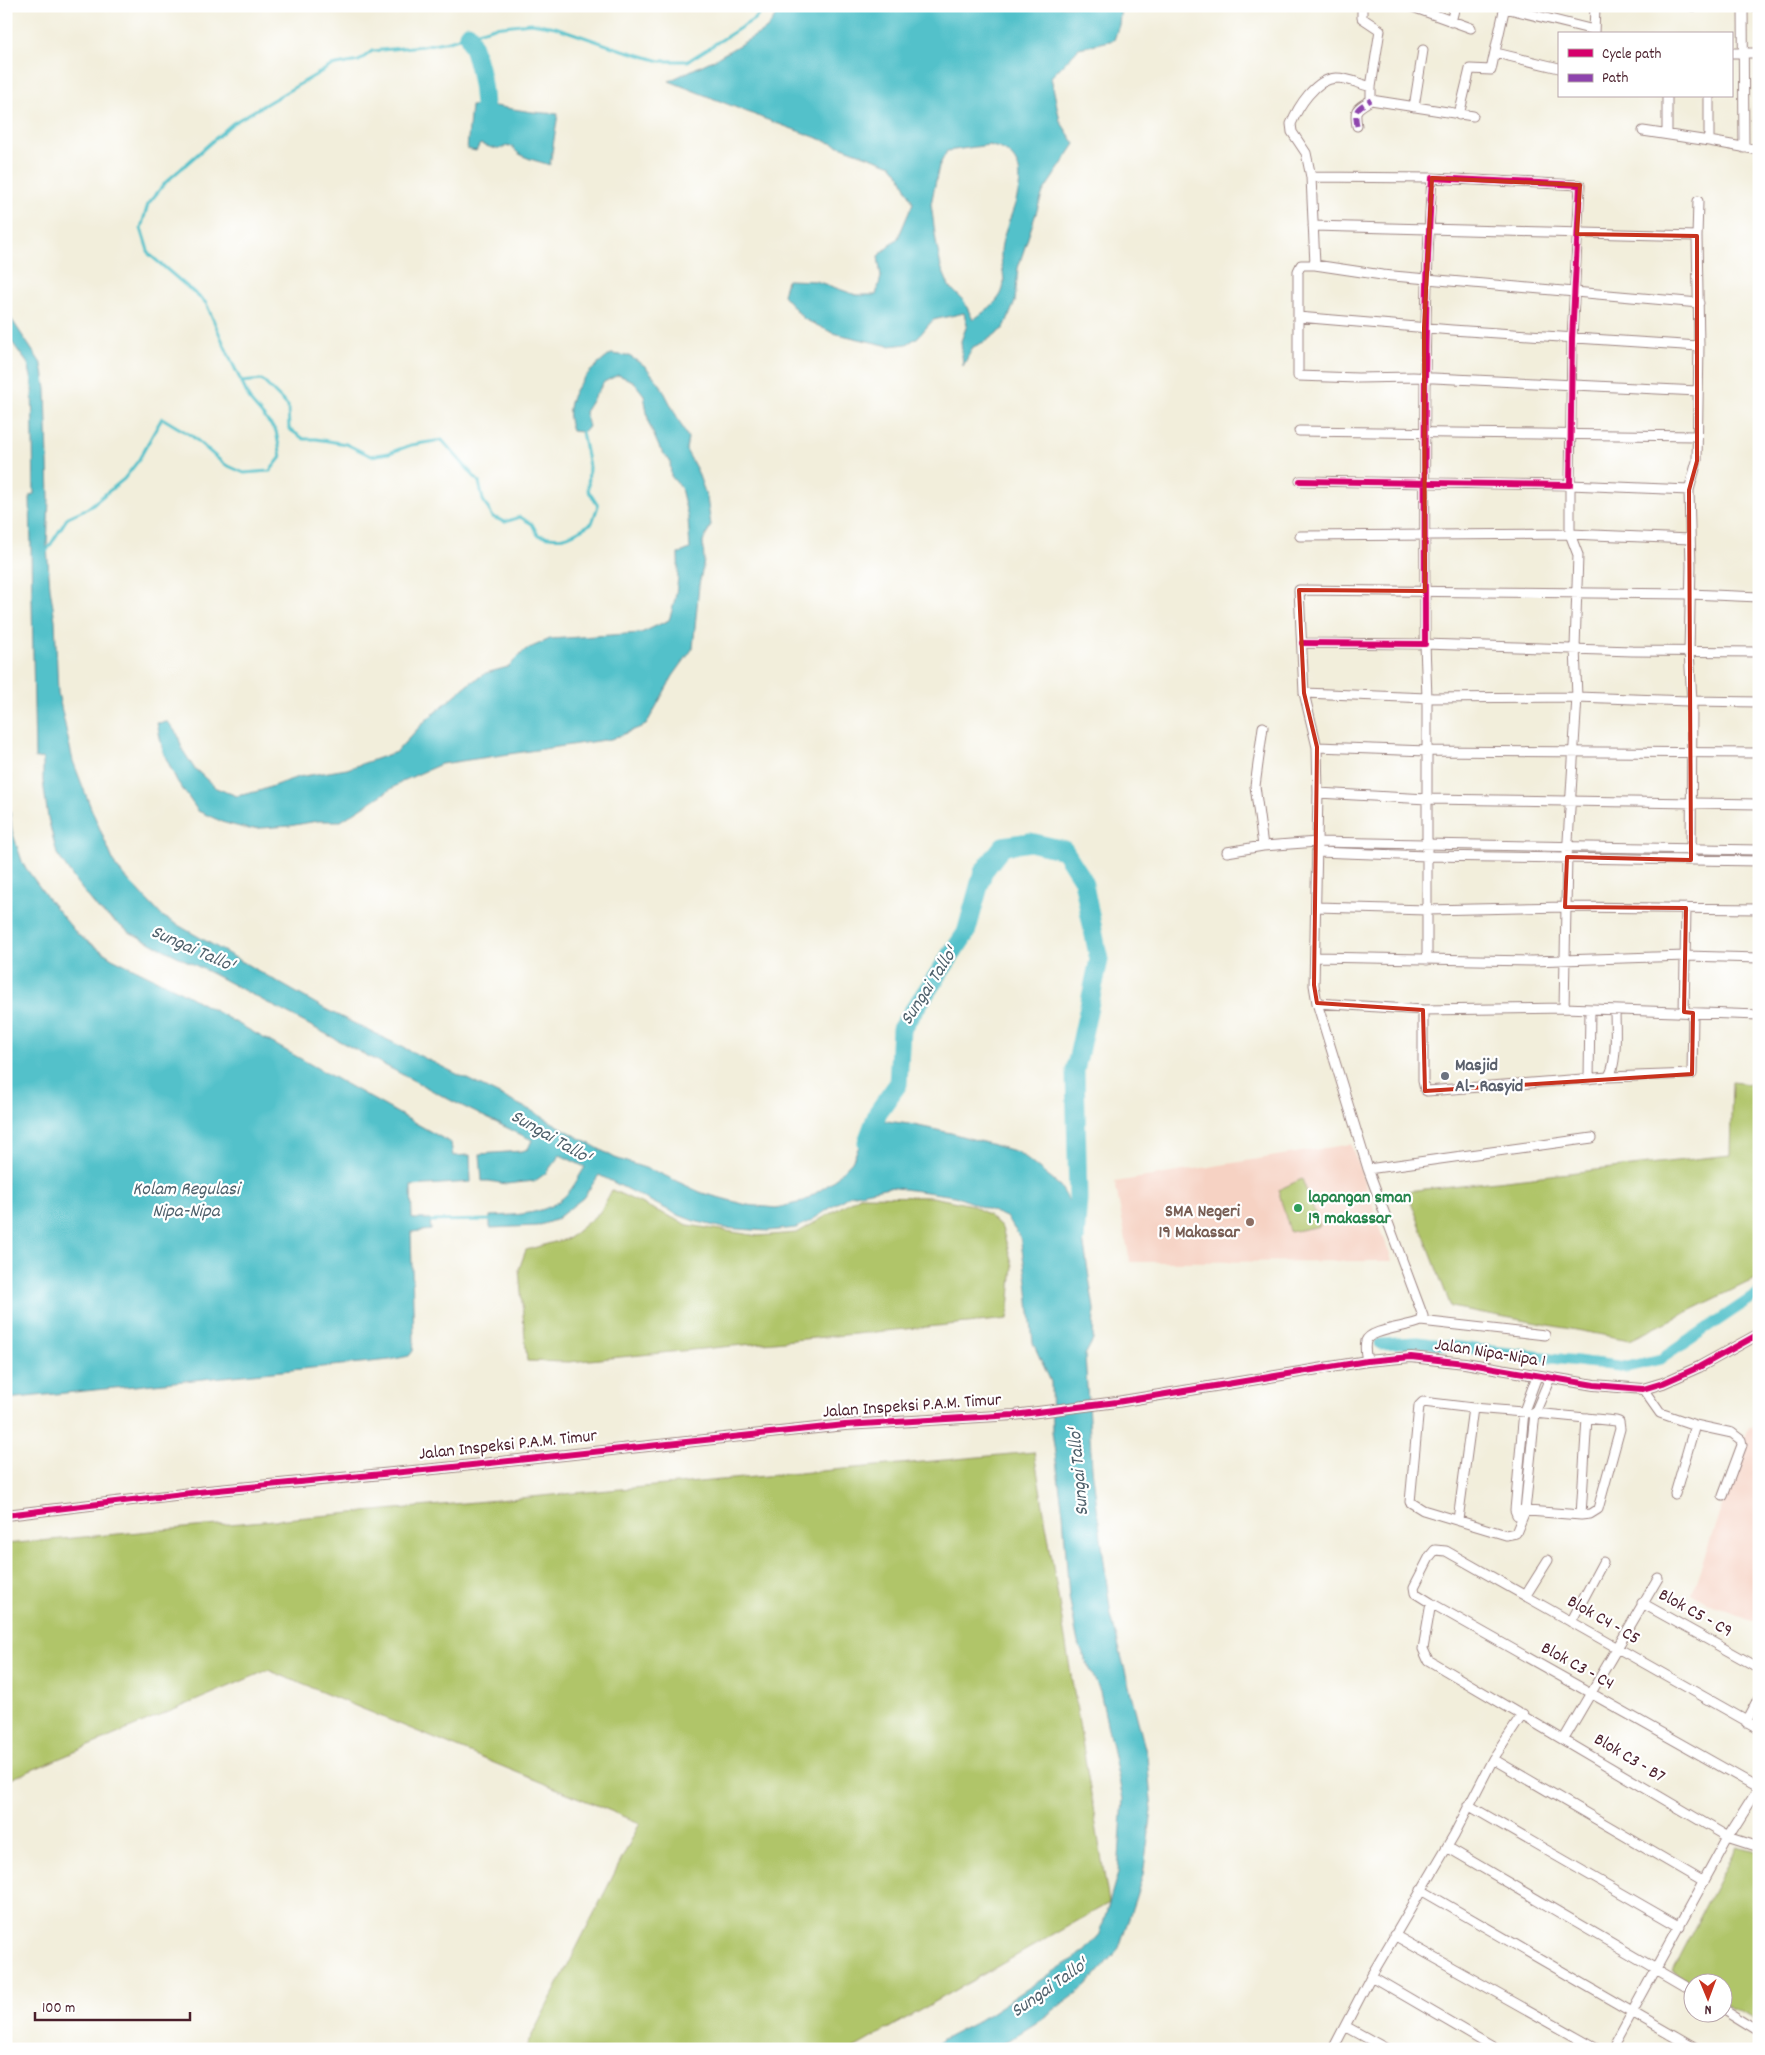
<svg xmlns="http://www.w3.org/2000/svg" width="1765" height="2055" font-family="Dekko,sans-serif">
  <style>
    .built { fill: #f6d2c3 }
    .green { fill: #b0c569; stroke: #7d724a }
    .water { fill: #53c1ca; stroke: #4e707a; fill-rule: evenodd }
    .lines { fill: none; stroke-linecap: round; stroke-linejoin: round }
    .stream { stroke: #53c1ca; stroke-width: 3 }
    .canal { stroke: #53c1ca; stroke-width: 11 }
    .river { stroke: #53c1ca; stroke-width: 19 }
    .minor-casing { stroke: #9e8683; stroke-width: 11 }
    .tertiary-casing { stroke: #9e8683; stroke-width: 12 }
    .minor { stroke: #fff; stroke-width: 9 }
    .tertiary { stroke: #fff; stroke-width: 10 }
    .quiet { stroke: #8e44ad; stroke-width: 5; stroke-dasharray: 10 5; stroke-linecap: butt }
    .cycleway-casing { stroke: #fff; stroke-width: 9 }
    .cycleway { stroke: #d6006c; stroke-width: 6 }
    .marked { fill: none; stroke: #c8321e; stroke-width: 4; stroke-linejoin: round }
    .worship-dot { fill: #6b7280; stroke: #fff; stroke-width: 2 }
    .leisure-dot { fill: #2e9e5b; stroke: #fff; stroke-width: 2 }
    .education-dot { fill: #8d6e63; stroke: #fff; stroke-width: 2 }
    .labels { text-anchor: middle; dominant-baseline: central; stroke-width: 4.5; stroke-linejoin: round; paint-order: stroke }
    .worship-label { font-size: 18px; font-weight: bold; fill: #5b616d; stroke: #fff; text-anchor: start }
    .leisure-label { font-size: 18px; font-weight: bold; fill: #27864d; stroke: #fff; text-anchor: start }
    .education-label { font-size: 18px; font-weight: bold; fill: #785e54; stroke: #fff; text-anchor: end }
    .street-label { font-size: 18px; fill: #4a1f2b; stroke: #fff }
    .water-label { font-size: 19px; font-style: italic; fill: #4e606b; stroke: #fff }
  </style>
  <rect width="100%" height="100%" fill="#fff"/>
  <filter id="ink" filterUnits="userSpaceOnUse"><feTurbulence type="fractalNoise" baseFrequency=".02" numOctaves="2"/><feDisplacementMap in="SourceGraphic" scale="10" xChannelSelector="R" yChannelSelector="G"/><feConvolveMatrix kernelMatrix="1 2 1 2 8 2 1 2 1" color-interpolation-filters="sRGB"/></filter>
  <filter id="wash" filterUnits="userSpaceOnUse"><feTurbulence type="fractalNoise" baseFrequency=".0096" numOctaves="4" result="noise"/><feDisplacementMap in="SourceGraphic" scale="20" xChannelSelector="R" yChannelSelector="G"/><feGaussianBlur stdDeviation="1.12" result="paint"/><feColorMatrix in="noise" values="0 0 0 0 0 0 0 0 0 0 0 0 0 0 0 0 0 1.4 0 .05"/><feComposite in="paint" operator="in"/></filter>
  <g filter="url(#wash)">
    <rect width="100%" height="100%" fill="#f2eedb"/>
    <path class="built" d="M1351,1144L1392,1261L1130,1262L1115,1182Z
      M1749,1427L1759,1429V1621L1751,1622L1710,1604L1692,1593Z"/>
    <path class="green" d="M1732,1082L1759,1085V1277L1630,1340L1451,1307L1407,1191L1730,1155Z
      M1302,1179L1320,1226L1290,1232L1278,1190Z
      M612,1190L688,1225L758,1236L797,1233L860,1196L932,1197L972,1205L988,1215L1002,1228L1013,1266L1008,1319L569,1362L527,1361L519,1269L526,1250L569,1238L600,1212Z
      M1034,1452L1109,1903L852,2049H525L640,1823L268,1670L6,1781V1544Z
      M1737,1846L1759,1852V2023L1723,2001L1722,1982L1692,1983L1672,1971Z"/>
    <path class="water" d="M782,6H1121L1119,25L1114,40L1079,48L1051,77L1060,121L1075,144L1043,192L1018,268L1015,302L1004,328L986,341L973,347L963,366L961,341L967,325L964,313L933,320L918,337L907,344L889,346L833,333L804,319L783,295L787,280L816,281L856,295H876L881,277L878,256L898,238L913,203L901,177L892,165L765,119L669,81L715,59L767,29ZM989,145C994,147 1002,148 1007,152C1039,176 1001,224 1001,253C1000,266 1008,281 1001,294C995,305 982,313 973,320L964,301L949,286L941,267L936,241L931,204L939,166L947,151Z
      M488,105L532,112L558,114L550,165C539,161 518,158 513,147L506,146C498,152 488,146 480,144L476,151L467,149L471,106Z
      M6,311L42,365L46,389L49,498L47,547L50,588L55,620L58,693L73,761L91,808L116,867L162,916L327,1010L532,1111L615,1158L657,1172L702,1193L747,1205L776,1208L802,1202L831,1183L852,1161L872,1119L909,1124L951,1133L1018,1152L1060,1186L1080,1220L1094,1309L1093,1340L1085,1355L1092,1468L1111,1616L1147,1756L1152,1811L1143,1875L1119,1948L1086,1986L1039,2021L994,2049H933L942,2040L975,2023L1085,1951L1100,1934L1118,1873L1123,1799L1100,1691L1078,1643L1069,1597L1063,1513L1052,1431L1051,1382L1033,1343L1027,1281L1020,1237L1006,1217L955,1196L889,1187L850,1195L809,1222L796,1228L768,1231L723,1228L694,1221L676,1214L599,1175L583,1198L555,1220L537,1226L490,1228V1216C518,1215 547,1215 567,1194C574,1187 579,1176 585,1167L560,1155L546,1173L535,1181L506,1184L489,1181H482L480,1154L522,1151L528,1149L532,1140L452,1101L215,975L129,932L99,910L77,883L57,854L48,818L43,781V758L35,759L30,495L34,494L32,381L28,364L6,334Z
      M611,354L629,356L645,366L660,384L688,438L686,450L697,470L707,498L711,525L703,542L704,561L699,585L693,648L673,676L646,725L611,739L441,764L405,780L341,821H317L289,826L248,829L225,823L198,811L177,781L163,752L157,723L168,722L178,735L182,749L194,768L216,788L237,796L259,791L298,777L347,769L396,752L425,721L467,685L486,673L508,667L525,650L550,639L641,633L669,620C677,597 679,578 678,554L690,549L688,518L681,488L671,476L670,461L660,449L649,424L644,395L633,381L618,375L604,382L585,412L589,427L582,432L572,431C559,397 586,373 611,354Z
      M6,777L12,831L23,864L49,900L78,935L112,958L176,989L451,1143L453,1156L470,1155L471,1182L411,1186L412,1219H430L431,1230L411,1232L414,1341L413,1351L409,1356L390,1360L6,1399Z"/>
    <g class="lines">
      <path class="stream" d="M241,382L262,380L288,406L289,429L304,439H316L346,444L371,456L389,453L411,445L442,440L479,482L483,500L493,517L505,522L520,517L532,524L538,535C566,541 568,537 592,523L598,506L588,490L589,466L582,432
        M46,552L68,517L88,508L124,479L138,461L162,418L192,436L224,464L244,473L270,471L281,457L276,431L251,402L229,356L206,303L149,254L141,228L148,204L166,182L233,123L331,66L359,61L372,51L422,46L449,41L494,27L531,23L555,27L616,48L660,61H688L756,18L765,6
        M427,1221L494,1220"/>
      <path class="canal" d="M1380,1344L1417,1342L1627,1367L1661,1359L1759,1293"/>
      <path class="river" d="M468,34C478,58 483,79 484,105
        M867,1142L878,1112L898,1084L901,1029L966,933L983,872L1003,846L1030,842L1064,850L1083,880L1099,960L1075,1071L1078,1199L1075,1240"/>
    </g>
  </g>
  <g filter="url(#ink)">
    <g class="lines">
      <defs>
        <path id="minor" d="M1362,6V18L1380,30L1371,87V100L1473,116
          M1410,6L1471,28
          M1692,6H1700
          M1743,6L1744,148
          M1750,6L1759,7
          M1505,8L1594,30
          M1451,22L1455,6
          M1594,33L1595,6
          M1496,53L1559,68
          M1731,53H1759
          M1709,96V141L1759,150
          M1414,107L1423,50
          M1459,115L1470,69L1491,70L1505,6
          M1357,126C1354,109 1356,109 1371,100
          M1643,131L1709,141
          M1667,134V96
          M1311,177L1432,178
          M1313,226L1697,236
          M1315,265L1311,177L1306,153L1292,132L1291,124C1298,107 1315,79 1336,78C1348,78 1360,84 1371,87
          M1298,317L1452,330L1699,346
          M1698,391L1413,377L1358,378L1298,376V271L1301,265H1315L1382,275L1699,303
          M1299,431L1697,436
          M1300,481L1570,485L1572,339L1580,185L1432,178C1422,333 1425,489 1425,644L1302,643
          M1689,490L1691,566L1689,651L1692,701L1691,855
          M1300,536L1570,534L1690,539
          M1304,693L1299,590L1690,594L1759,597
          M1688,701L1577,697L1575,648L1578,555L1570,534V485L1689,490L1697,461L1699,346L1697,237L1698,201
          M1692,701L1759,702
          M1263,727L1255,786L1263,846
          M1317,747L1427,751L1759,753
          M1318,793L1427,799L1759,804
          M1227,852L1263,846L1317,842L1759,850
          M1317,852L1427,856L1759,861
          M1316,907L1427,910L1565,907L1759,909
          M1315,957L1531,961L1686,956L1759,958
          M1317,1003L1423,1010L1564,1008L1759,1015
          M1564,1008L1567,857L1577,697L1427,698L1425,644L1632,651L1759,652
          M1423,1010V1081L1425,1090L1427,1091L1608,1077C1618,1066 1615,1026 1615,1010
          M1684,1012L1686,908
          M1608,1077L1692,1074L1693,1013
          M1589,1079L1590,1010
          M1368,1169L1592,1138
          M1421,1321L1545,1335
          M1367,1361C1366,1355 1364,1348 1366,1341C1370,1329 1409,1327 1421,1321L1423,1316L1368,1169L1317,1003L1314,985L1318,793L1317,747L1304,693L1427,698V960
          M1550,1378L1535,1413L1525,1511L1516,1533L1506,1535L1423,1510L1410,1502L1419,1406L1423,1402L1473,1408L1535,1413L1616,1421L1619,1422L1620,1429L1598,1509L1590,1514L1581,1515
          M1643,1389L1660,1413L1695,1425L1732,1433L1741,1440L1742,1445L1723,1496
          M1675,1494L1695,1425
          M1515,1510L1581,1515L1587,1418
          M1517,1515L1515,1510L1524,1411L1537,1376
          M1458,1520L1473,1408
          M1526,1595L1548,1560
          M1431,1603L1423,1649L1428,1660L1728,1837L1759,1847
          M1642,1603L1759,1668
          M1571,1622L1603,1562
          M1746,1722L1759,1697
          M1759,1728L1446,1551L1435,1550L1430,1556L1414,1587L1415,1593L1431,1603L1759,1788
          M1564,1739L1658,1578
          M1493,1759L1704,1882
          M1468,1805L1680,1927
          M1447,1847L1692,1990
          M1421,1890L1696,2049
          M1394,1935L1597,2049
          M1371,1976L1496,2049
          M1722,2008L1759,2031
          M1345,2026L1387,2049
          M1333,2049L1371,1976L1454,1835L1493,1759L1523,1714
          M1612,2049L1728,1837L1759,1788"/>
        <path id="tertiary" d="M6,1515L208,1491L444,1468L845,1425L1014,1415L1117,1402L1367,1361L1411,1357L1465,1363L1594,1385L1643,1389L1663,1383L1699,1367L1759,1334"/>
      </defs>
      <use href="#minor" class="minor-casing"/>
      <use href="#tertiary" class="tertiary-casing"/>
      <use href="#minor" class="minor"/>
      <use href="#tertiary" class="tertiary"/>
      <path class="quiet" d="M1357,126C1354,109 1356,109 1371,100"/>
      <defs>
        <path id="cycleway" d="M1300,481L1570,485L1572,339L1580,185L1432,178C1422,333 1425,489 1425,644L1302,643
          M6,1515L208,1491L444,1468L845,1425L1014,1415L1117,1402L1367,1361L1411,1357L1465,1363L1594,1385L1643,1389L1663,1383L1699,1367L1759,1334"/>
      </defs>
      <use href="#cycleway" class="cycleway-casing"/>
      <use href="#cycleway" class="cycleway"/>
    </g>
  </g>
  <path class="marked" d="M1432,178L1580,185L1577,234L1697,236V461L1689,490L1691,860L1567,857L1565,907L1686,908L1684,1012L1693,1013L1692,1074L1425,1091L1423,1010L1317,1003L1314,985L1317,747L1304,693L1299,590L1425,591L1424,328Z"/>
  <circle class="worship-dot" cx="1445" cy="1076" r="5"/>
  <circle class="leisure-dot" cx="1298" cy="1208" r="5"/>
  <circle class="education-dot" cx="1250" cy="1222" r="5"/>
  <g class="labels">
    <g class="worship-label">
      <text x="1455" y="1066">Masjid<tspan x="1455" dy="21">Al- Rasyid</tspan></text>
    </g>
    <g class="leisure-label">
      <text x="1308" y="1198">lapangan sman<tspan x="1308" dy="21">19 makassar</tspan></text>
    </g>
    <g class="education-label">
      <text x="1240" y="1212">SMA Negeri<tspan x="1240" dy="21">19 Makassar</tspan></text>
    </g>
    <g class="street-label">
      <text transform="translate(1490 1354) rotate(9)">Jalan Nipa-Nipa 1</text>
      <text transform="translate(912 1407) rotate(-4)">Jalan Inspeksi P.A.M. Timur</text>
      <text transform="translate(508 1446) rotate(-6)">Jalan Inspeksi P.A.M. Timur</text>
      <text transform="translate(1695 1614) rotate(29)">Blok C5 - C9</text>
      <text transform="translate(1603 1621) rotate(30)">Blok C4 - C5</text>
      <text transform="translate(1577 1667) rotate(29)">Blok C3 - C4</text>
      <text transform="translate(1629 1759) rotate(31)">Blok C3 - B7</text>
    </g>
    <g class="water-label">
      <text transform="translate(192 950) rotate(24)">Sungai Tallo'</text>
      <text transform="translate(930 987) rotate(-57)">Sungai Tallo'</text>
      <text transform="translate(550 1138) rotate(30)">Sungai Tallo'</text>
      <text x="186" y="1190">Kolam Regulasi<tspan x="186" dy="22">Nipa-Nipa</tspan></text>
      <text transform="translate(1080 1472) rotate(-95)">Sungai Tallo'</text>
      <text transform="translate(1050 1989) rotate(-35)">Sungai Tallo'</text>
    </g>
  </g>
  <rect width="1765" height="2055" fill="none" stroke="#fff" stroke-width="25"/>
  <rect x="1558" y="32" width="175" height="65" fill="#ffffff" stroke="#b7a5aa"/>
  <rect x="1568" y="49" width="25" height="8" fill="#d6006c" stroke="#b7a5aa"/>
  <text x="1602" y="58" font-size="15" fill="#4a1f2b">Cycle path</text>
  <rect x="1568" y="74" width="25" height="8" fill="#8e44ad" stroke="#b7a5aa"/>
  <text x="1602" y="82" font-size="15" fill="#4a1f2b">Path</text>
  <g transform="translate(1708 1998) rotate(179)"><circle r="24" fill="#ffffff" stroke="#b7a5aa"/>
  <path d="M0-4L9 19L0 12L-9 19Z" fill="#c8321e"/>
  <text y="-8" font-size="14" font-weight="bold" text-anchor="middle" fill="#4a1f2b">N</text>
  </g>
  <path d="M35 2012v8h155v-8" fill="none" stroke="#4a1f2b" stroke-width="2.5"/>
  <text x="42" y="2012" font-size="15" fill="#4a1f2b" stroke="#ffffff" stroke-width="4" paint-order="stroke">100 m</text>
</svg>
